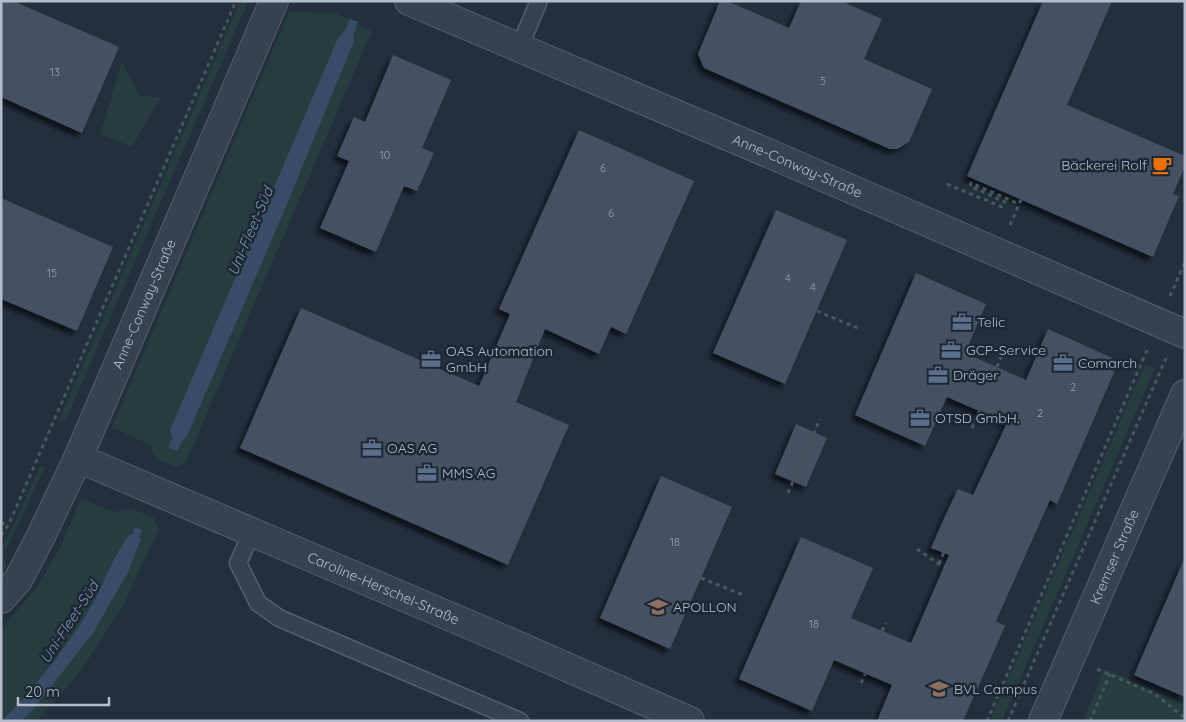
<svg xmlns="http://www.w3.org/2000/svg" width="1186" height="722" font-family="Quicksand,sans-serif">
  <style>
    .green { fill: #263c3f }
    .water { fill: #394c67 }
    .building { fill: #455162; filter: url(#shadow) }
    .lines { fill: none; stroke-linecap: round; stroke-linejoin: round }
    .service-casing { stroke: #565f6c; stroke-width: 19 }
    .minor-casing { stroke: #565f6c; stroke-width: 30 }
    .path { stroke: #44595c; stroke-width: 3; stroke-dasharray: 4 4; stroke-linecap: butt }
    .service { stroke: #38414e; stroke-width: 16 }
    .minor { stroke: #38414e; stroke-width: 28 }
    .labels { text-anchor: middle; dominant-baseline: central; stroke-width: 5; stroke-linejoin: round; paint-order: stroke }
    .number-label { font-size: 11px; fill: #98a1af }
    .poi-label { font-size: 14px; fill: #b4bcc9; stroke: #1d2633; text-anchor: start }
    .street-label { font-size: 14px; fill: #b4bcc9; stroke: #1d2633 }
    .water-label { font-size: 15px; font-style: italic; fill: #7c92b1; stroke: #1d2633 }
  </style>
  <defs>
    <filter id="shadow"><feDropShadow dx="-4.5" dy="4.5" stdDeviation="2.5" flood-color="#0009"/></filter>
  </defs>
  <rect width="100%" height="100%" fill="#242f3e"/>
  <path class="green" d="M240,1L248,2L65,422L59,420Z
    M289,12L335,13L372,31L186,462L176,467L155,458L150,445L112,427Z
    M122,62L139,95L160,98L132,147L100,134Z
    M1145,364L1155,368L1002,721H990Z
    M40,465L45,467L3,557L7,566L1,575V548L16,520Z
    M81,499L115,512L131,508L154,518L159,529L123,605L81,671L37,721H1V629L38,586L63,541Z
    M1104,668L1185,705V721H1083Z"/>
  <path class="water" d="M350,19L358,22L353,36L354,41L285,209L187,436L182,441L177,451L168,447L172,439L170,430L338,38L344,32Z
    M135,527L142,530L139,538L141,539L128,572L93,633L35,707L21,721H2C33,690 70,643 92,605C105,581 113,556 130,534L132,535Z"/>
  <path class="building" d="M1,1H13L119,47L82,133L1,97Z
    M720,1H727L789,28L801,1H841L882,19L864,59L932,89L909,142L897,149H890L704,68L698,54Z
    M1043,1H1112L1067,105L1185,156V166L1173,194L1179,196L1153,257L967,176Z
    M393,55L451,80L422,148L434,153L417,191L404,186L376,252L320,228L349,161L337,156L354,117L365,122Z
    M579,130L694,181L626,334L611,327L599,354L545,329L516,402L569,425L508,565L240,448L301,308L479,386L510,314L499,309Z
    M1,198L113,247L77,331L1,299Z
    M776,210L847,240L785,384L713,353Z
    M916,273L986,304L965,353L1026,380L1048,329L1119,361L1057,504L1050,500L996,621L1005,626L963,721H877L892,685L834,660L812,711L739,679L801,537L873,568L851,618L911,643L949,555L931,548L945,516L958,489L973,495L1007,423L947,397L925,446L855,415Z
    M796,424L827,438L806,487L775,474Z
    M661,476L732,507L670,649L600,618Z
    M1185,557V697L1134,675Z"/>
  <g class="lines">
    <defs>
      <path id="service" d="M519,48L539,1
        M252,532L238,563L258,603L279,618L520,721"/>
      <g id="minor">
        <path id="s1" d="M409,1L775,156L1185,334"/>
        <path id="s2" d="M78,458L498,637L690,721"/>
        <path id="s3" d="M1,599L18,580L40,538L78,458L274,1"/>
        <path id="s4" d="M1043,721L1185,394"/>
      </g>
    </defs>
    <use href="#service" class="service-casing"/>
    <use href="#minor" class="minor-casing"/>
    <path class="path" d="M947,184L1002,207L1005,202L970,186L971,183L1019,204
      M1010,225L1021,200
      M1170,296L1185,262
      M817,311L860,329
      M997,367L1003,352
      M972,428L979,411
      M788,493L820,419
      M1,523L9,524
      M1,535L9,524L236,1
      M917,549L939,564L952,569
      M939,564L955,526
      M701,578L743,595
      M882,631L886,623
      M1097,669L1155,694L1185,718
      M861,683L865,674
      M987,721L1147,350
      M1008,721L1166,358
      M1090,721L1110,674"/>
    <use href="#service" class="service"/>
    <use href="#minor" class="minor"/>
  </g>
  <defs>
    <symbol id="cafe-bare" viewBox="-9 -9 18 18"><path d="M-5.5-4.5H6V0H3Q3 3.5 0 3.5H-2.5Q-5.5 3.5-5.5 0ZM3-3.2v2h1.7v-2ZM-6 4.5H4V6H-6Z" fill="#e8710a" stroke="#1d2633" stroke-width="2.5" paint-order="stroke"/></symbol>
    <symbol id="office-bare" viewBox="-9 -9 18 18"><path d="M-6-3h4V-5.5h4V-3h4V5H-6ZM-1-4.5V-3h2v-1.5ZM-6 0V1H6V0Z" fill="#5c6f8a" stroke="#1d2633" stroke-width="2.5" paint-order="stroke"/></symbol>
    <symbol id="university-bare" viewBox="-9 -9 18 18"><path d="M0-5L7-2L0 1L-7-2ZM-4 1L0 2.5L4 1V4Q0 6-4 4Z" fill="#8d6e63" stroke="#1d2633" stroke-width="2.5" paint-order="stroke"/></symbol>
  </defs>
  <g fill-rule="evenodd">
    <use href="#cafe-bare" x="1148" y="151" width="28" height="28"/>
    <use href="#office-bare" x="948" y="308" width="28" height="28"/>
    <use href="#office-bare" x="937" y="336" width="28" height="28"/>
    <use href="#office-bare" x="417" y="345" width="28" height="28"/>
    <use href="#office-bare" x="1049" y="349" width="28" height="28"/>
    <use href="#office-bare" x="924" y="361" width="28" height="28"/>
    <use href="#office-bare" x="906" y="404" width="28" height="28"/>
    <use href="#office-bare" x="358" y="434" width="28" height="28"/>
    <use href="#office-bare" x="413" y="459" width="28" height="28"/>
    <use href="#university-bare" x="644" y="593" width="28" height="28"/>
    <use href="#university-bare" x="925" y="675" width="28" height="28"/>
  </g>
  <g class="labels">
    <g class="number-label">
      <text x="55" y="72">13</text>
      <text x="823" y="81">5</text>
      <text x="385" y="155">10</text>
      <text x="603" y="168">6</text>
      <text x="611" y="213">6</text>
      <text x="52" y="273">15</text>
      <text x="788" y="278">4</text>
      <text x="813" y="287">4</text>
      <text x="1073" y="387">2</text>
      <text x="1040" y="413">2</text>
      <text x="675" y="542">18</text>
      <text x="814" y="624">18</text>
    </g>
    <g class="poi-label">
      <text x="1147" y="165" text-anchor="end">Bäckerei Rolf</text>
      <text x="977" y="322">Telic</text>
      <text x="966" y="350">GCP-Service</text>
      <text x="446" y="351">OAS Automation<tspan x="446" dy="16">GmbH</tspan></text>
      <text x="1078" y="363">Comarch</text>
      <text x="953" y="375">Dräger</text>
      <text x="935" y="418">OTSD GmbH.</text>
      <text x="387" y="448">OAS AG</text>
      <text x="442" y="473">MMS AG</text>
      <text x="673" y="607">APOLLON</text>
      <text x="954" y="689">BVL Campus</text>
    </g>
    <g class="street-label">
      <text stroke="none"><textPath href="#s1" startOffset="422">Anne-Conway-Straße</textPath></text>
      <text stroke="none"><textPath href="#s3" startOffset="329">Anne-Conway-Straße</textPath></text>
      <text stroke="none"><textPath href="#s4" startOffset="179">Kremser Straße</textPath></text>
      <text stroke="none"><textPath href="#s2" startOffset="332">Caroline-Herschel-Straße</textPath></text>
    </g>
    <g class="water-label">
      <text transform="translate(250 231) rotate(-67)">Uni-Fleet-Süd</text>
      <text transform="translate(69 622) rotate(-57)">Uni-Fleet-Süd</text>
    </g>
  </g>
  <rect width="1186" height="722" fill="none" stroke="#b4bcc9" stroke-width="5"/>
  <path d="M18 697v8h91v-8" fill="none" stroke="#b4bcc9" stroke-width="2.5"/>
  <text x="25" y="697" font-size="15" fill="#b4bcc9" stroke="#1d2633" stroke-width="4" paint-order="stroke">20 m</text>
</svg>
